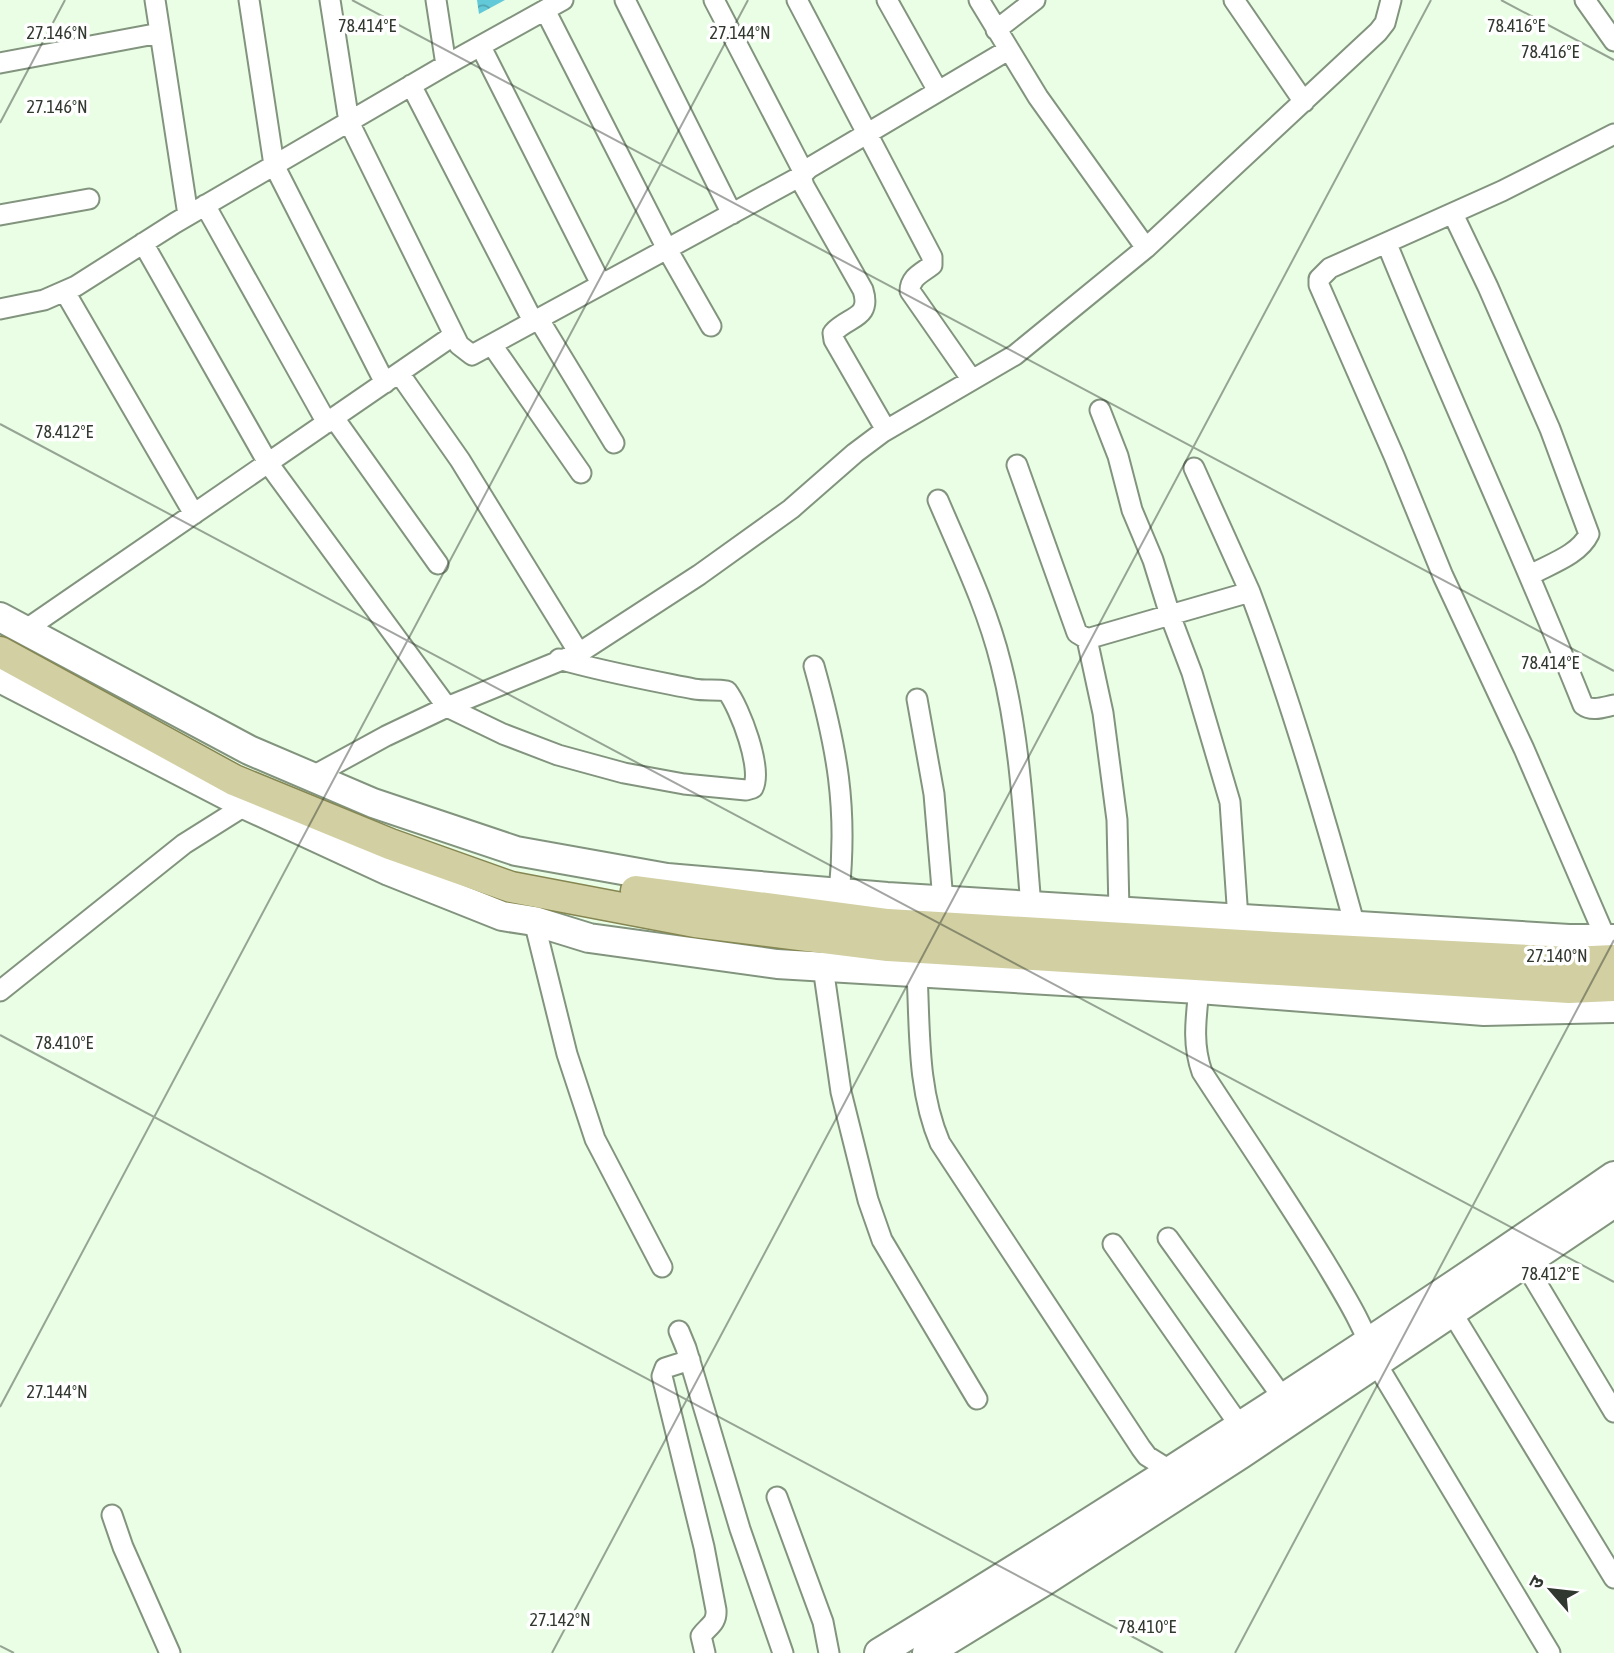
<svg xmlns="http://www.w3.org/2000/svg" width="1614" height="1653" font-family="'Asap Condensed','Noto Sans Devanagari',sans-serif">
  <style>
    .water { fill: url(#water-waves) }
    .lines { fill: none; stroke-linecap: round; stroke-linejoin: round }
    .street-casing { stroke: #82947e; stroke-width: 23 }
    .secondary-casing { stroke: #82947e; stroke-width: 32 }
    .primary-casing { stroke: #868652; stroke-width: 33 }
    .street { stroke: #fff; stroke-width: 19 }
    .secondary { stroke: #fff; stroke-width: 28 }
    .primary { stroke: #d2d0a3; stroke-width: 30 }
    .ticks { fill: none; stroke: #31382f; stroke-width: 2; stroke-opacity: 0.45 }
    .ticks-label { font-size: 18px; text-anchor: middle; fill: #31382f; stroke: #fff; stroke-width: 7; stroke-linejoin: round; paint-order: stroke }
  </style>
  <defs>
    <pattern id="water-waves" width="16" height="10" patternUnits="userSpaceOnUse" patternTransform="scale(1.75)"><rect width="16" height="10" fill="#61c9d8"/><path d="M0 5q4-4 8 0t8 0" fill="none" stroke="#51a4b0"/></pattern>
  </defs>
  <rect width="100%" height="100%" fill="#eafee6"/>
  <path class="water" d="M477,0H505L479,14Z"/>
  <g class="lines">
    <defs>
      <path id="street" d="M155,0L188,215
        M249,0L274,165L385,383
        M330,0L349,122L459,345L472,355L801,176
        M436,0L446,65
        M625,0L732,214
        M714,0L803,171
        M797,0L932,257V265C922,273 910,277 910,291L972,380
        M887,0L938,91
        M979,0L1038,97L1146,248
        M1234,0L1304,102
        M1585,0L1614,41
        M545,10L667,249L711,326
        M996,30L1035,0
        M481,47L601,284
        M0,63L160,33
        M411,85L533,321
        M205,205L327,423
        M1453,214L1488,287L1550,429L1589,534C1579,555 1550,564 1530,575
        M0,215L89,199
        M143,243L268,463L447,707L503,734L558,755L624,773L684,784L746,790L753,788C763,769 740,708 727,691C716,689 705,691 694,689C649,680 604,672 559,659
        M1387,244C1450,399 1521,550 1583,705C1592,712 1604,707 1614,705
        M65,292L194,514
        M0,309L44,300L76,286L175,223L446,65L563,0
        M538,318L614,443
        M492,345L581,473
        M399,373L460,460L579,653
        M1100,410L1118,456L1132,510L1153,560L1170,615L1250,592C1291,701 1324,813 1355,926
        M334,418L438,564
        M886,430L834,340L833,333C848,316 872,319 863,290L804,186L801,176L809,168L1008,50
        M1017,465L1077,633L1087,639L1103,713L1117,820L1119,912
        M1194,468L1250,592
        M938,500C961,554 987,607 1001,664C1021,742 1024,826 1031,906
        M25,630L454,335
        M1087,639L1170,615L1192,673L1230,802L1238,919
        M814,666C837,748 848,807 839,893
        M917,699L934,794L943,901
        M313,776L386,736L447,707L579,653L699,575L791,509L855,453L883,432L1015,355L1146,248L1378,32L1385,23L1391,0
        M534,921L567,1054L595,1139L662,1267
        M1606,939L1524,749L1443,576L1394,456L1319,285V279L1330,268L1502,191L1614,134
        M823,967L841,1092L868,1200L882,1240L977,1399
        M917,973C920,1030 917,1089 940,1143L1141,1448L1147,1456L1171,1471
        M1199,989C1196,1018 1192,1044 1202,1072C1243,1135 1286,1198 1325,1262C1344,1294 1365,1327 1376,1363L1550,1653
        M0,991L184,844L246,805
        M1168,1238L1283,1398
        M1113,1244L1240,1426
        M1524,1262L1614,1412
        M1451,1311L1614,1578
        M679,1331L686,1348L740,1529L783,1653
        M690,1360L665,1368L662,1376L704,1547L716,1610C717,1624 708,1626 701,1636L705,1653
        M777,1497L823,1622L829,1653
        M112,1515L123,1547L170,1653"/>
      <path id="secondary" d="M0,617L249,750L373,803L516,851L667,878L887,897L1569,939H1614
        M0,678L246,805L389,871L502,916L534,921L589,938L777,964L1199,989L1484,1011L1614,1008
        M879,1653C1128,1501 1374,1342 1614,1176
        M927,1653L1046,1580L1241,1454L1614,1203"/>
      <path id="primary" d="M0,652L234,780L390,844L511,887L695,922L888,946L1569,988L1614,986
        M636,891L888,924L1274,947L1570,962L1614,960"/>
    </defs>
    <use href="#street" class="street-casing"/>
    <use href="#secondary" class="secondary-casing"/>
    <use href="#primary" class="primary-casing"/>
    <use href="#street" class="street"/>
    <use href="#secondary" class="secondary"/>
    <use href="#primary" class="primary"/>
  </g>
  <path class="ticks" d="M352,0L1614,671M1501,0L1614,60M0,123L65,0M0,424L1614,1282M0,1035L1163,1653M0,1407L748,0M0,1646L14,1653M552,1653L1431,0M1235,1653L1614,940"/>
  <g class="ticks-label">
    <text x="1516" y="32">78.416°E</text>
    <text x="367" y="32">78.414°E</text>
    <text x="57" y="39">27.146°N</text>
    <text x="740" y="39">27.144°N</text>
    <text x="1550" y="58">78.416°E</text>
    <text x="57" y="113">27.146°N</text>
    <text x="64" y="438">78.412°E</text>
    <text x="1550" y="669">78.414°E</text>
    <text x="1557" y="962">27.140°N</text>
    <text x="64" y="1049">78.410°E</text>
    <text x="1550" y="1280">78.412°E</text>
    <text x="57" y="1398">27.144°N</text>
    <text x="560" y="1626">27.142°N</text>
    <text x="1147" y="1633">78.410°E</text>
  </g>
  <g transform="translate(1551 1590) rotate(298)" stroke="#ffffff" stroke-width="5" paint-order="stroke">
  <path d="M0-5L12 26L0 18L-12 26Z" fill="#31382f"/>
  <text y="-10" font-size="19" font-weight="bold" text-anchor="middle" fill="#31382f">उ</text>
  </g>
</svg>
